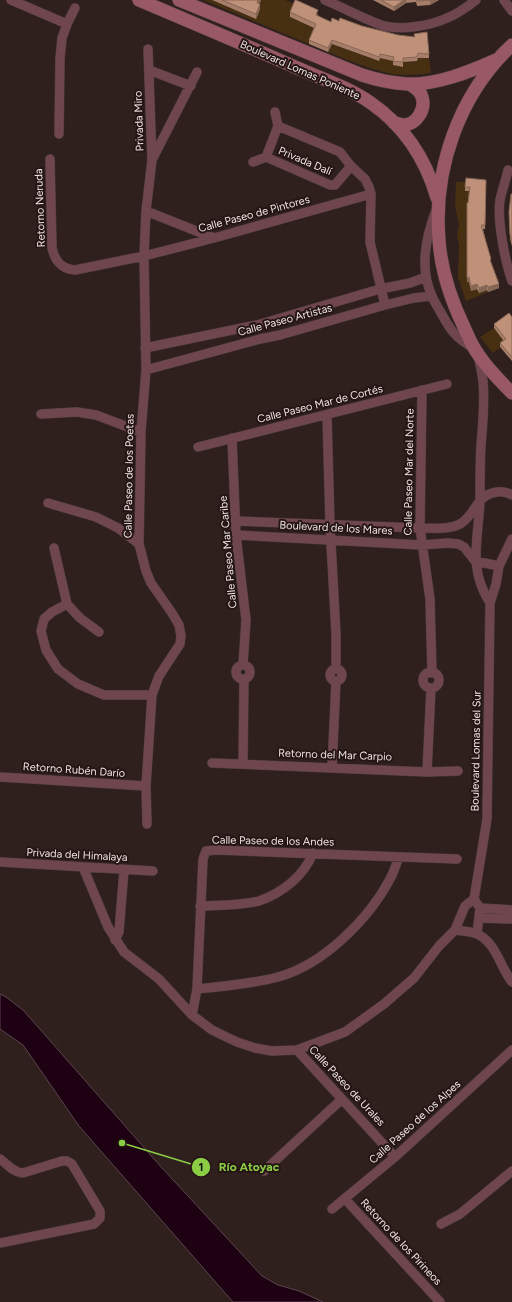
<svg xmlns="http://www.w3.org/2000/svg" width="512" height="1302" font-family="Figtree,sans-serif">
	<style>
		.green { fill: #472f12 }
		.water { fill: #1d0011; stroke: #5b444f }
		.lines { fill: none; stroke-linecap: round; stroke-linejoin: round }
		.street-casing { stroke: #4a3b39; stroke-width: 10 }
		.secondary-casing { stroke: #4a3b39; stroke-width: 14 }
		.street { stroke: #6f464e; stroke-width: 9 }
		.secondary { stroke: #985865; stroke-width: 13 }
		.wall { fill: #a57d68 }
		.shaded-wall { fill: #866655 }
		.building { fill: #c09179; stroke: #866655 }
		.labels { text-anchor: middle; dominant-baseline: central; stroke-width: 4; stroke-linejoin: round; paint-order: stroke }
		.street-label { font-size: 11px; fill: #ede2e1; stroke: #251614 }
		.leader { fill: none; stroke: #8bce46; stroke-width: 1.5 }
		.callout-dot { fill: #8bce46; stroke: #251614; stroke-width: 1.5 }
		.mark-label { font-size: 12px; text-anchor: middle; font-weight: bold; fill: #111 }
		.callout-label { font-size: 12px; text-anchor: middle; font-weight: bold; fill: #8bce46; stroke: #251614; stroke-width: 4; stroke-linejoin: round; paint-order: stroke }
	</style>
	<rect width="100%" height="100%" fill="#2f201e"/>
	<path class="green" d="M203 0H212L256 19 257 8 261 0H285L295 4 290 17 312 27 318 14 322 22 315 29 309 44Z
		M332 44 378 61 380 58 394 61 403 66V62L417 61 418 58H429L431 73C423 74 414 75 406 75 382 75 351 61 328 52Z
		M456 182H466C468 187 472 194 471 200 470 205 467 207 467 212 467 234 465 270 472 290L477 289 479 293 486 287 488 292 466 301 458 277 459 246 457 235 459 225 455 206Z
		M494 328 506 343 493 353 480 337Z"/>
	<path class="water" d="M0 994 6 997 23 1010 162 1168 262 1276 278 1285 299 1291 323 1302H233L79 1126 23 1045 0 1029Z"/>
	<g class="lines">
		<defs>
			<path id="street" d="M11 0 67 24
				M325 0C344 8 362 18 381 25 399 31 430 26 447 18 458 14 467 7 476 0
				M504 0 512 11
				M149 70 191 86
				M278 126 340 152 351 166 365 179 369 187 371 194 370 242 385 305
				M59 134 60 59 62 38 67 24 75 8
				M266 157 278 126 275 112
				M50 159 52 248C55 261 61 269 75 270L144 256 214 238 371 194
				M152 160 197 72
				M253 162 266 157 330 185H335L351 166
				M508 170C506 180 502 190 500 200 497 221 505 261 512 281
				M436 210C426 237 419 268 432 296 434 302 438 307 441 313 451 331 455 337 473 348
				M146 211 214 238
				M145 348 257 325 380 289 410 283 426 277
				M478 356C480 364 482 373 483 381 485 402 483 423 481 445 480 463 480 481 480 499 479 538 467 567 490 603
				M146 370 260 339 280 335 385 305 414 298 431 296
				M422 390 420 528 430 599 432 673
				M41 414 77 412 96 415 141 432
				M327 415 330 525 336 634V669
				M232 438 236 535 246 620 243 665
				M198 447 447 384
				M48 503 96 517 118 528 139 544
				M236 521 420 528C432 528 448 530 460 524 476 515 475 495 497 492 503 491 507 492 512 495
				M236 535 421 545 448 543 458 544 464 547 475 561 499 566
				M54 548 67 604 80 618 99 632
				M67 604 52 612 44 619 41 631 46 650 58 669 78 684 104 695H152
				M236 672a7 7 0 1 1 14 0a7 7 0 1 1-14 0Z
				M330 675a6 6 0 1 1 12 0a6 6 0 1 1-12 0Z
				M423 680a8 8 0 1 1 16 0a8 8 0 1 1-16 0Z
				M212 763 427 772 458 771
				M243 764 244 679
				M332 767 336 681
				M427 772 431 688
				M0 777 146 786
				M147 824 146 786 152 695 159 676 180 644 181 636 179 625 172 613 151 583 146 571 139 544 141 432 146 370 144 256 146 211 152 160 148 49
				M0 862 153 871
				M83 867 108 927 124 952 159 979 192 1015 212 1030 237 1042 255 1048 272 1051 297 1050 345 1032 384 1004 414 978 439 946 455 930 465 906 474 899
				M474 899 487 819 490 603 496 584 499 566 512 539
				M474 899 480 908 477 934
				M200 906C219 905 240 906 259 901 282 893 304 876 313 853
				M480 908 512 910
				M479 918 512 919
				M455 930C462 931 471 931 477 934 496 942 500 967 512 982
				M115 940 119 932 124 870
				M197 989C224 986 252 984 278 977 323 965 369 919 390 879 394 872 396 864 399 857
				M192 1015 197 989 203 859 206 851 217 850 457 859
				M297 1050 395 1157
				M0 1159C7 1164 14 1173 23 1173L62 1161H67L72 1164 100 1211V1218L94 1224 0 1243
				M264 1171 342 1099
				M345 1199 440 1302
				M332 1209 395 1157 512 1050
				M441 1224 460 1214 512 1171"/>
			<path id="secondary" d="M139 0C191 22 243 44 295 67 320 78 348 87 371 103 404 126 426 160 437 198
				M179 0 362 75C377 80 392 83 407 84 437 85 469 72 496 60
				M512 45C459 94 433 169 439 240 441 270 451 300 464 327 468 336 472 346 478 354 487 368 500 381 512 393
				M394 123C397 123 401 125 404 125 417 124 426 109 422 97 420 90 414 87 409 84"/>
		</defs>
		<use href="#street" class="street-casing"/>
		<use href="#secondary" class="secondary-casing"/>
		<use href="#street" class="street"/>
		<use href="#secondary" class="secondary"/>
	</g>
	<path class="wall" d="M212 0H261L259 4 260 9 256 19Z
		M373 0H439L430 5 417 6 416 2 406 3 394 11Z
		M290 12 318 14 317 16 331 22 339 21 429 54V58H418L417 61 403 62V67L393 65V61L380 58 379 61 332 44 328 52 309 44V40L314 28 290 17Z
		M486 180 485 229H483L491 262 499 288 488 292 487 290 479 293 477 289 471 291 469 282H467L468 203 469 191H465V187Z
		M512 194V246L510 239 509 212Z
		M512 317V361L500 347V343L503 340 494 328V324Z"/>
	<path class="shaded-wall" d="M258 0H261L257 8V3Z
		M404 0H406V3L394 11V7Z
		M430 0H439L430 5Z
		M260 4V9L256 19V14Z
		M332 40V44L328 52V48Z
		M469 277V282H467V278Z
		M477 284V289L471 291V286Z
		M499 284V288L488 292V287Z
		M487 285V290L479 293V288Z"/>
	<path class="building" d="M222 0H258L257 3 260 4 256 14Z
		M295 0H296L318 10 316 15 331 22 332 18 339 21 340 18 362 26 398 35 415 37 414 34 427 32 429 54 418 53 417 57 403 58V62L393 61 394 57 380 54 379 57 332 40 328 48 309 40 316 24 290 12Z
		M381 0H404L394 7Z
		M416 0H430L417 1Z
		M466 178 486 180 485 225H481L491 259 490 260 499 284 488 287 487 285 479 288 477 284 471 286 469 277 467 278V203H468L470 187H465Z
		M511 194H512V241L510 234 509 212Z
		M509 313 512 317V357L500 343 506 339 494 324Z"/>
	<g class="labels">
		<g class="street-label">
			<text transform="translate(300 70) rotate(24)">Boulevard Lomas Poniente</text>
			<text transform="translate(139 121) rotate(-92)">Privada Miro</text>
			<text transform="translate(305 161) rotate(23)">Privada Dalí</text>
			<text transform="translate(40 208) rotate(-92)">Retorno Neruda</text>
			<text transform="translate(254 214) rotate(-15)">Calle Paseo de Pintores</text>
			<text transform="translate(285 320) rotate(-15)">Calle Paseo Artistas</text>
			<text transform="translate(320 404) rotate(-14)">Calle Paseo Mar de Cortés</text>
			<text transform="translate(409 472) rotate(-89)">Calle Paseo Mar del Norte</text>
			<text transform="translate(129 476) rotate(-89)">Calle Paseo de los Poetas</text>
			<text transform="translate(336 528) rotate(3)">Boulevard de los Mares</text>
			<text transform="translate(228 552) rotate(-95)">Calle Paseo Mar Caribe</text>
			<text transform="translate(476 751) rotate(-89)">Boulevard Lomas del Sur</text>
			<text transform="translate(335 755) rotate(2)">Retorno del Mar Carpio</text>
			<text transform="translate(74 770) rotate(4)">Retorno Rubén Darío</text>
			<text transform="translate(273 841) rotate(1)">Calle Paseo de los Andes</text>
			<text transform="translate(77 855) rotate(3)">Privada del Himalaya</text>
			<text transform="translate(347 1086) rotate(47)">Calle Paseo de Urales</text>
			<text transform="translate(415 1122) rotate(-42)">Calle Paseo de los Alpes</text>
			<text transform="translate(401 1242) rotate(47)">Retorno de los Pirineos</text>
		</g>
	</g>
	<path class="leader" d="M122 1143L201 1167"/>
	<g class="callout-dot">
		<circle cx="122" cy="1143" r="4"/>
		<circle cx="201" cy="1167" r="10"/>
	</g>
	<g class="mark-label">
		<text x="201" y="1171">1</text>
	</g>
	<g class="callout-label">
		<text x="249" y="1171">Río Atoyac</text>
	</g>
</svg>
